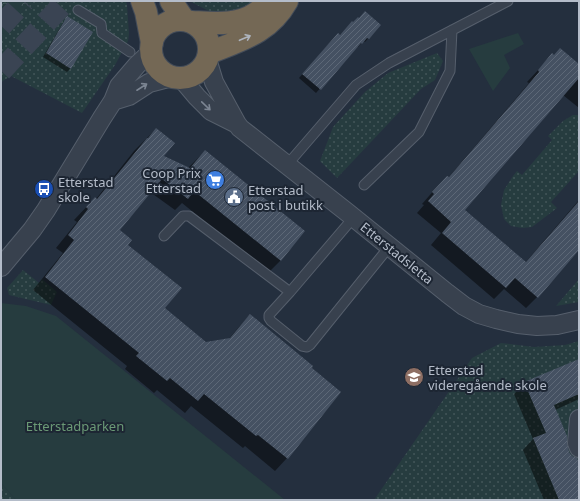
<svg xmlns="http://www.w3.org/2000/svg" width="580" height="501" font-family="'Noto Sans',sans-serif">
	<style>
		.grass { fill: url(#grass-dots) }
		.forest { fill: url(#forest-crowns) }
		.park { fill: #263c3f }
		.shadow { fill: #0007 }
		.building { fill: url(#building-hatch) }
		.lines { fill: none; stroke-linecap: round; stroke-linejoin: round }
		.highway-tunnel { stroke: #3a4453; stroke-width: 22; stroke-dasharray: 22 11; stroke-linecap: butt }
		.lane-casing { stroke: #565f6c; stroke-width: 11 }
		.street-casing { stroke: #565f6c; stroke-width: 20 }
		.highway-casing { stroke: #434c59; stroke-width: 24 }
		.lane { stroke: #38414e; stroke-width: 9 }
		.street { stroke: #38414e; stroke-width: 18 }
		.highway { stroke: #746855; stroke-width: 22 }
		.oneway { stroke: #aeb4bd }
		.oneway2 { stroke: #7c8592 }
		.labels { text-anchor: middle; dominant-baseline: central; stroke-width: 4; stroke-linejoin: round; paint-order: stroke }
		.poi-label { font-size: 13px; fill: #b4bcc9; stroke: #1d2633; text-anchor: start }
		.street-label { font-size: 13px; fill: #b4bcc9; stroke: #1d2633 }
		.park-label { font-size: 13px; fill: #6b9a76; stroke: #1d2633 }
	</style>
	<defs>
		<pattern id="grass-dots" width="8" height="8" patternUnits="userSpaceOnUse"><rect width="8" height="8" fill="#263c3f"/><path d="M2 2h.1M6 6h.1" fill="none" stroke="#435659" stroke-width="1.8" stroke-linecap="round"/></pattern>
		<pattern id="forest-crowns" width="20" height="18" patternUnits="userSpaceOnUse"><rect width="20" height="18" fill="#263c3f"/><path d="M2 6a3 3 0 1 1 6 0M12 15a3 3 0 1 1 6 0" fill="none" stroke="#435659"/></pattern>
		<pattern id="building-hatch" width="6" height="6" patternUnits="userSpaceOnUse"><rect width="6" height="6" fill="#455162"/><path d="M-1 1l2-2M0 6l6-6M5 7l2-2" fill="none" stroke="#5d6877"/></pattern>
	</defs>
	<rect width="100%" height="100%" fill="#242f3e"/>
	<path class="grass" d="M34 1H126L127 5 129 34 128 41 115 65 82 113 11 76 1 82V36L11 26 22 12Z
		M189 1H255L242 11 213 13Z
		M437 53 443 61 435 80 421 89 337 178 320 161 333 127 365 92 388 73Z
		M573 115H579V171L551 202 557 208 540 221 532 227 522 228 511 226 504 219 501 205 504 190 513 176 517 171 522 175 552 140 548 136 563 121Z
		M23 270 39 283 42 279 57 292 51 305 9 295 8 291 7 288Z
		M579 279V302L556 306Z
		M579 341V500H374L472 358 501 343 534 347 565 345Z
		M1 483 16 500H1Z"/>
	<path class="forest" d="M1 1H34L22 12 11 26 1 36Z"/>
	<path class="park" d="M518 33 524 44 504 55 510 68 493 91 469 49Z
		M1 303 26 306 56 316 285 500H16L1 483Z"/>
	<path class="shadow" d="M64 21 71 68 67 72 43 57Z
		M352 22 380 25 365 42 363 41 358 47 357 46 316 93 299 78 334 38 339 36Z
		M552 55 579 65V108L563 95 464 210 525 263 579 200V249L537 297 526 308 504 289 494 299 431 245 441 233 417 213 424 205 422 204 436 188 447 177 448 178 529 83 527 82Z
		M156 129 163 156 188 168 205 151 304 231 280 261 268 273 182 203 175 210 150 192 119 230 126 245 164 309 206 343 228 340 238 328 250 315 287 458 275 471 245 446 243 448 191 406 185 413 157 390 154 393 125 369 127 366 33 290 63 253 56 248 77 222 74 220 95 198 96 199 134 151Z
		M579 360V399L555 410 568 452 579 466V500H544L523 450 533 439 514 394 525 383Z"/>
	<path class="building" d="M365 11 381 25 369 39 367 38 362 44 361 43 321 90 302 74 338 33 340 35 352 21 353 22 358 17 359 18Z
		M67 16 93 32 71 69 46 53Z
		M560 48 579 64V78L465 210 526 262 579 201V250L538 298 515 278 506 288 442 233 451 222 428 201 434 194 432 192 447 176 449 177 539 72 538 70 552 53 554 55Z
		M156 128 175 143 164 156 190 168 205 150 305 231 281 261 194 191 188 199 162 179 120 230 132 240 128 245 182 288 165 308 206 342 230 338 250 314 313 366 312 368 341 392 288 459 258 435 256 436 204 394 198 401 170 378 167 381 136 356 139 353 45 277 74 240 68 235 88 209 86 207 95 197 97 199 147 138H148Z
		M579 359V394L554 405 567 436V442L569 452 572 456 577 458 579 464V500H559L533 438 546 433 524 382Z"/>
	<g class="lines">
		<path class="highway-tunnel" d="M1 26 24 1
			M1 71 66 1"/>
		<defs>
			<path id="lane" d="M78 10 101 24 102 33 130 52
				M287 165 356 85 389 63 508 1
				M364 185 419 132 450 71 452 30
				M354 217 290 292 269 315V318L271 321 302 346 307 347 310 345 389 247
				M164 236 183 216H189L290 292"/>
			<path id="street" d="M207 59 214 82 237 124 240 128 348 213 447 293 464 306 479 314 496 319 518 324 537 326 557 325 579 320
				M181 78 197 97 211 111 237 124
				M113 101 129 96 149 83 172 77
				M1 267 32 230 46 210 102 118 113 101 119 86 137 65 151 52
				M579 419 577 443 579 448"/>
			<path id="highway" d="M142 1 146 12 152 43
				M171 1 184 20
				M151 49a29 29 0 1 1 58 0a29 29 0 1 1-58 0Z
				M192 22C213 23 238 26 256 13 261 10 264 5 267 1
				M209 53C241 40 269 33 287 1"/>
		</defs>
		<use href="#lane" class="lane-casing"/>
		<use href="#street" class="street-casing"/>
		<use href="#highway" class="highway-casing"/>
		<use href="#lane" class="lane"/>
		<use href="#street" class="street"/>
		<use href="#highway" class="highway"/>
	</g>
	<defs><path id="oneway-shaft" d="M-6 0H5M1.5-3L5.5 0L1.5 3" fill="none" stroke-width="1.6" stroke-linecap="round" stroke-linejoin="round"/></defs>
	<use class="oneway" href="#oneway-shaft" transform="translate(245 38) rotate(-23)"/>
	<g class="oneway2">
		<use href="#oneway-shaft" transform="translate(142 87) rotate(-33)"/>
		<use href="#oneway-shaft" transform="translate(206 106) rotate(44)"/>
	</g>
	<defs>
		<symbol id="supermarket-disc" viewBox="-11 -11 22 22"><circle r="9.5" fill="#3f7fe0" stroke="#1d2633"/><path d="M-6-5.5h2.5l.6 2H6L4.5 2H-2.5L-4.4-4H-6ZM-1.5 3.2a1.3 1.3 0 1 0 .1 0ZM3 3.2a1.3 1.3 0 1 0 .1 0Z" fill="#fff"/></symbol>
		<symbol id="bus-disc" viewBox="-11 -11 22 22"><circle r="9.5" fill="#1a4fb4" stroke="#1d2633"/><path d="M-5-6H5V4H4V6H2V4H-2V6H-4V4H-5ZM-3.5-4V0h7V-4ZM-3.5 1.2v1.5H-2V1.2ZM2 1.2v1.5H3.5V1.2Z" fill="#fff"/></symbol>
		<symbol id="civic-disc" viewBox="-11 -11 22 22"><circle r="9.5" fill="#5c6f8a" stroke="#1d2633"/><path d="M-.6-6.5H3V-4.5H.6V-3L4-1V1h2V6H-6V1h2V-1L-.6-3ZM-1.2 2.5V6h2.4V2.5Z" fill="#fff"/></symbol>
		<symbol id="school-disc" viewBox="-11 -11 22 22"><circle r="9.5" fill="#8d6e63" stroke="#1d2633"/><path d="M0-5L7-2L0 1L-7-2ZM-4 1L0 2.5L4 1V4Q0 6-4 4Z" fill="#fff"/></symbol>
	</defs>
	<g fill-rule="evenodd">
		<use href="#supermarket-disc" x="204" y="169" width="22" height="22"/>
		<use href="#bus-disc" x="33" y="178" width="22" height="22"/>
		<use href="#civic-disc" x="223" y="186" width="22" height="22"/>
		<use href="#school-disc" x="403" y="366" width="22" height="22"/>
	</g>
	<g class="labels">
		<g class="poi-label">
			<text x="201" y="173" text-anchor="end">Coop Prix<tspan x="201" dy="15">Etterstad</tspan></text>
			<text x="58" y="182">Etterstad<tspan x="58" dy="15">skole</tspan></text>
			<text x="248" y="190">Etterstad<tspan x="248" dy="15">post i butikk</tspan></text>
			<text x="428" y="370">Etterstad<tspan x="428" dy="15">videregående skole</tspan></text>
		</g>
		<g class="street-label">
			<text transform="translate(397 253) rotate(39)">Etterstadsletta</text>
		</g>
		<g class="park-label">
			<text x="75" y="426">Etterstadparken</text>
		</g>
	</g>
	<rect width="580" height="501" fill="none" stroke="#b4bcc9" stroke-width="4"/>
</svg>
